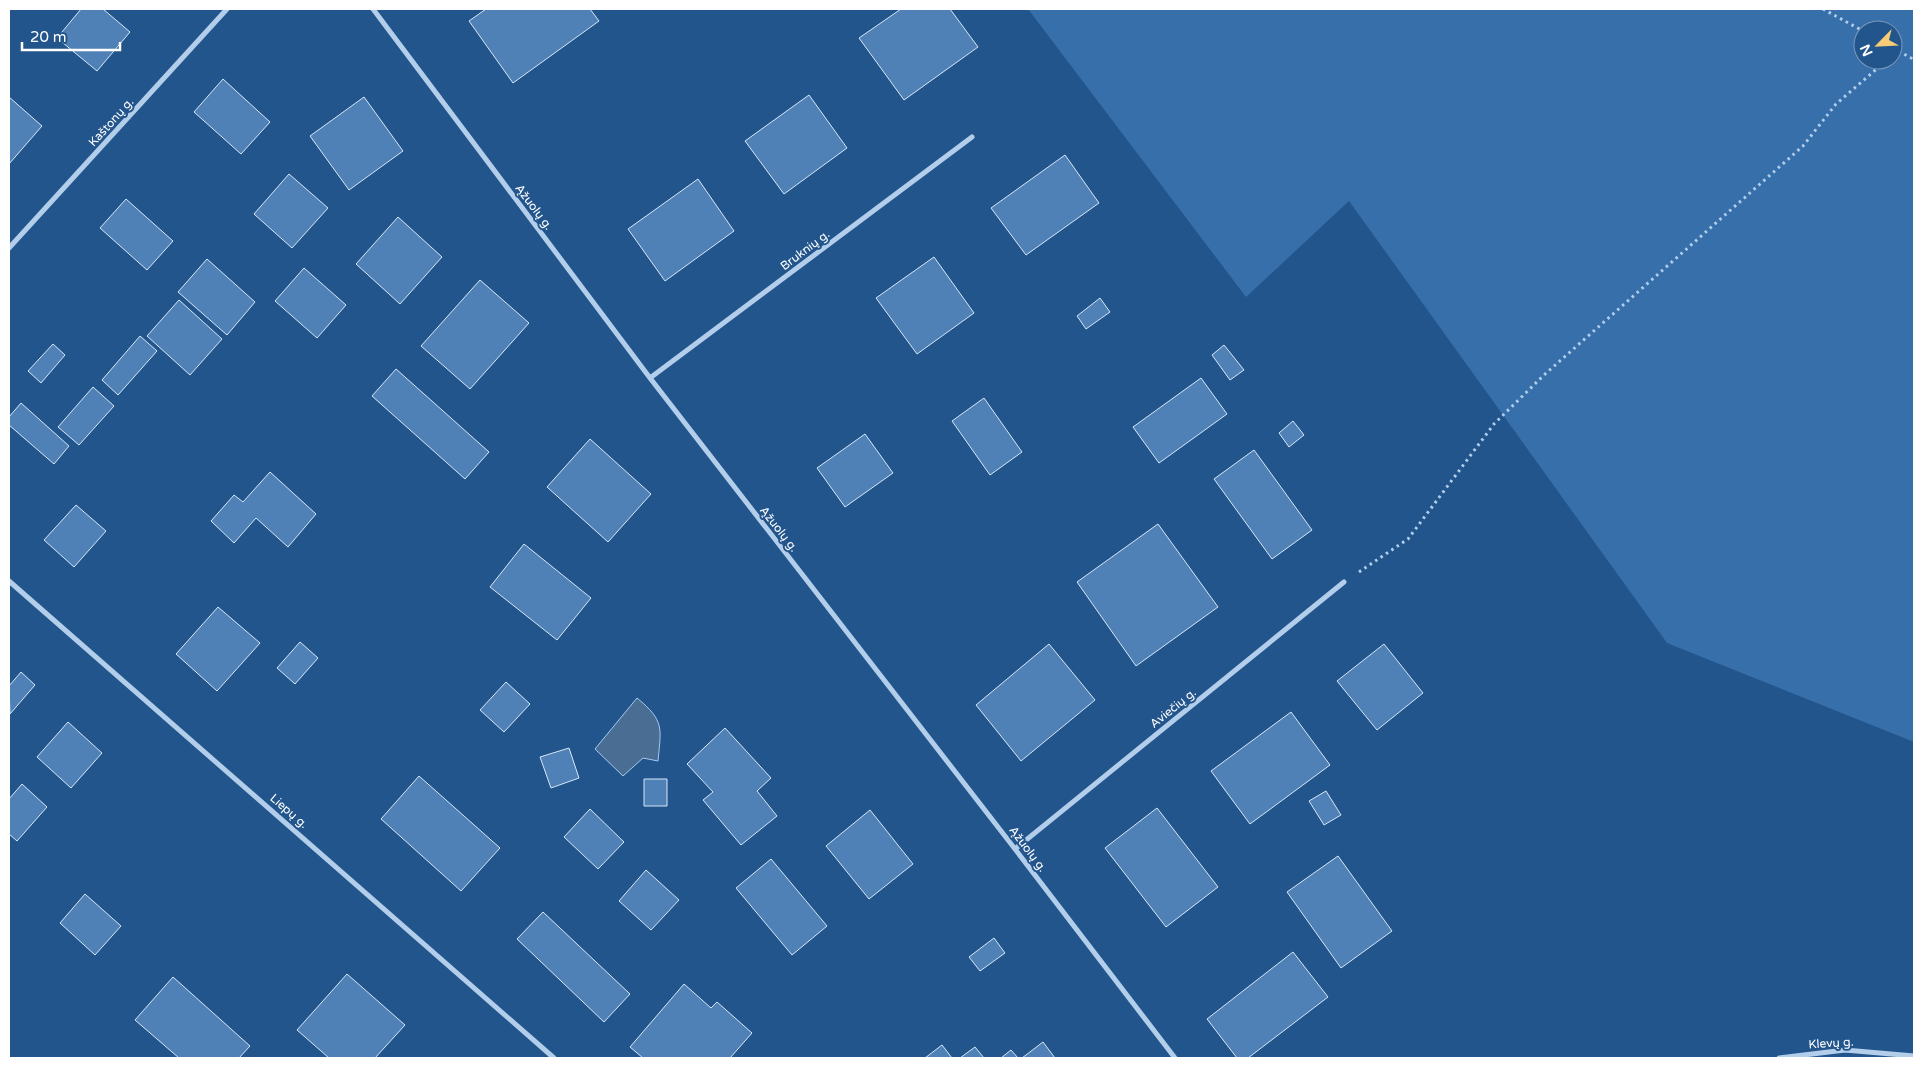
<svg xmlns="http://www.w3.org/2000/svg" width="1923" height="1067" font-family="'Varela Round',sans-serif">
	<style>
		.green { fill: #376faa; fill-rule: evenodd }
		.water { fill: #4a6d94; stroke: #a6c9ec }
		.building { fill: #5081b6; stroke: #d6e7f8 }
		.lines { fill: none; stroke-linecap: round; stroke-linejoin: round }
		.path { stroke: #b2ceeb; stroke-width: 3; stroke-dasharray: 2.5 4; stroke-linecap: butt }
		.street { stroke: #b2ceeb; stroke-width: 5 }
		.labels { text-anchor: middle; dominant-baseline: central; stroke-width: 4; stroke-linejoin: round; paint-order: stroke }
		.street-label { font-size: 12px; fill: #fff; stroke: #23558d }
	</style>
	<rect width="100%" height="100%" fill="#23558d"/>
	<path class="green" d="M1028 9H1914V742L1667 643 1349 201 1246 297ZM1863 30H1893V60H1863Z"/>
	<path class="water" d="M637 698C665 721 661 728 658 761L643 758 623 776 595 749Z"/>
	<path class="building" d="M81 9H103L130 32 97 71 57 38Z
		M486 9H590L599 21 513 83 469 21Z
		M901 9H950L978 47 904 100 859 38Z
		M223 79 270 122 241 154 194 112Z
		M809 95 847 148 784 194 745 141Z
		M9 97 42 126 9 164Z
		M364 97 403 151 349 190 310 136Z
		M1065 155 1099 203 1026 255 991 208Z
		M289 174 328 208 292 248 254 214Z
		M698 179 734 231 665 281 628 229Z
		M126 199 173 241 147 270 100 228Z
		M398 217 442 257 400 304 356 264Z
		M934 257 974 313 917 354 876 298Z
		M207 259 255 302 227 335 178 292Z
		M304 268 346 305 317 338 275 301Z
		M480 280 529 323 470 389 421 346Z
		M1100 298 1110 312 1086 329 1077 316Z
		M179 300 222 339 190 375 147 336Z
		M140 336 157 351 118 395 102 380Z
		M53 344 65 355 41 383 28 371Z
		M1224 345 1244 370 1230 380 1212 355Z
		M396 369 489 452 465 479 372 396Z
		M1201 378 1227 414 1159 463 1133 427Z
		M93 387 114 406 79 445 58 427Z
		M984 398 1022 452 990 475 952 421Z
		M21 403 69 446 54 464 9 425V417Z
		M1293 421 1304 435 1289 447 1279 433Z
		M865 434 893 473 845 507 817 468Z
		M590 439 651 494 608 542 547 487Z
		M1254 450 1312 530 1272 559 1214 479Z
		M270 472 316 514 288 547 256 518 234 543 211 521 234 495 243 502Z
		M76 505 106 531 74 567 44 540Z
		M1158 524 1218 607 1136 666 1077 582Z
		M524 544 591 598 557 640 490 587Z
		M218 607 260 643 217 691 176 654Z
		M300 642 318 658 295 684 277 668Z
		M1049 644 1095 700 1021 761 976 705Z
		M1384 644 1423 693 1377 730 1337 681Z
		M21 672 35 685 10 714 9 686Z
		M506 682 530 704 504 732 480 710Z
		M1291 712 1330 765 1250 824 1211 771Z
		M68 722 102 753 71 788 37 757Z
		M725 728 771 778 757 791 777 816 741 845 703 800 713 792 687 764Z
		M569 748 579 778 551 788 540 757Z
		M419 776 500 848 461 891 381 819Z
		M644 779H667V806H644Z
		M22 784 47 807 17 841 9 834V799Z
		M1326 791 1341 815 1324 825 1309 801Z
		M1157 808 1218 887 1166 927 1105 848Z
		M590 809 624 842 598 869 564 837Z
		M870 810 913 864 869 899 826 846Z
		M1338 856 1392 931 1341 968 1287 892Z
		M771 859 827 926 792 955 736 888Z
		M646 870 679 900 651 930 619 901Z
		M85 894 121 926 95 955 60 923Z
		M543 912 630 994 604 1022 517 939Z
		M994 938 1005 953 980 971 969 957Z
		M1293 952 1328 997 1248 1058H1237L1207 1019Z
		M347 974 405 1025 375 1058H329L297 1030Z
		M173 977 250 1046 239 1058H179L135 1020Z
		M684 984 711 1008 717 1002 752 1033 730 1058H643L630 1047Z
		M1043 1042 1055 1058H1022Z
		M942 1045 952 1058H925Z
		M975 1047 984 1058H960Z
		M1011 1050 1018 1058H1001Z"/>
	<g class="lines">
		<path class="path" d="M1823 9 1863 31
			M1893 48 1911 58 1914 54
			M1359 572 1408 539 1494 424 1544 375 1803 146 1836 104 1887 60"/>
		<path class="street" d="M373 9 650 378 1015 849 1175 1058
			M9 248 227 9
			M650 378 972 137
			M9 581 554 1058
			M1015 849 1344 582
			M1779 1058 1845 1050 1914 1056"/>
	</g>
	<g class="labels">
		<g class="street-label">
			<text transform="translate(111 122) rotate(-48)">Kaštonų g.</text>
			<text transform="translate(534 207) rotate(53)">Ąžuolų g.</text>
			<text transform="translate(805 250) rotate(-37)">Bruknių g.</text>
			<text transform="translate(779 529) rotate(52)">Ąžuolų g.</text>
			<text transform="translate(1173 708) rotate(-39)">Aviečių g.</text>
			<text transform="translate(289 811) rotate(41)">Liepų g.</text>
			<text transform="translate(1028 849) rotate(53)">Ąžuolų g.</text>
			<text transform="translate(1831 1043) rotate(-4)">Klevų g.</text>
		</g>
	</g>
	<rect width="1923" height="1067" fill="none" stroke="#ffffff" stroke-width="20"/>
	<g transform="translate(1878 45) rotate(246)"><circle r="24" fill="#23558d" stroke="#7b99bb"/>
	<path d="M0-4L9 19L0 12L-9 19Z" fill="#f6cc74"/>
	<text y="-8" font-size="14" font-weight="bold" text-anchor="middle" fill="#ffffff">N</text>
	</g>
	<path d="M22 42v8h98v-8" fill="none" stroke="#ffffff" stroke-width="2.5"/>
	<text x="30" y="42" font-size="15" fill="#ffffff" stroke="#23558d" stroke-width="4" paint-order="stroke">20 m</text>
</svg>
